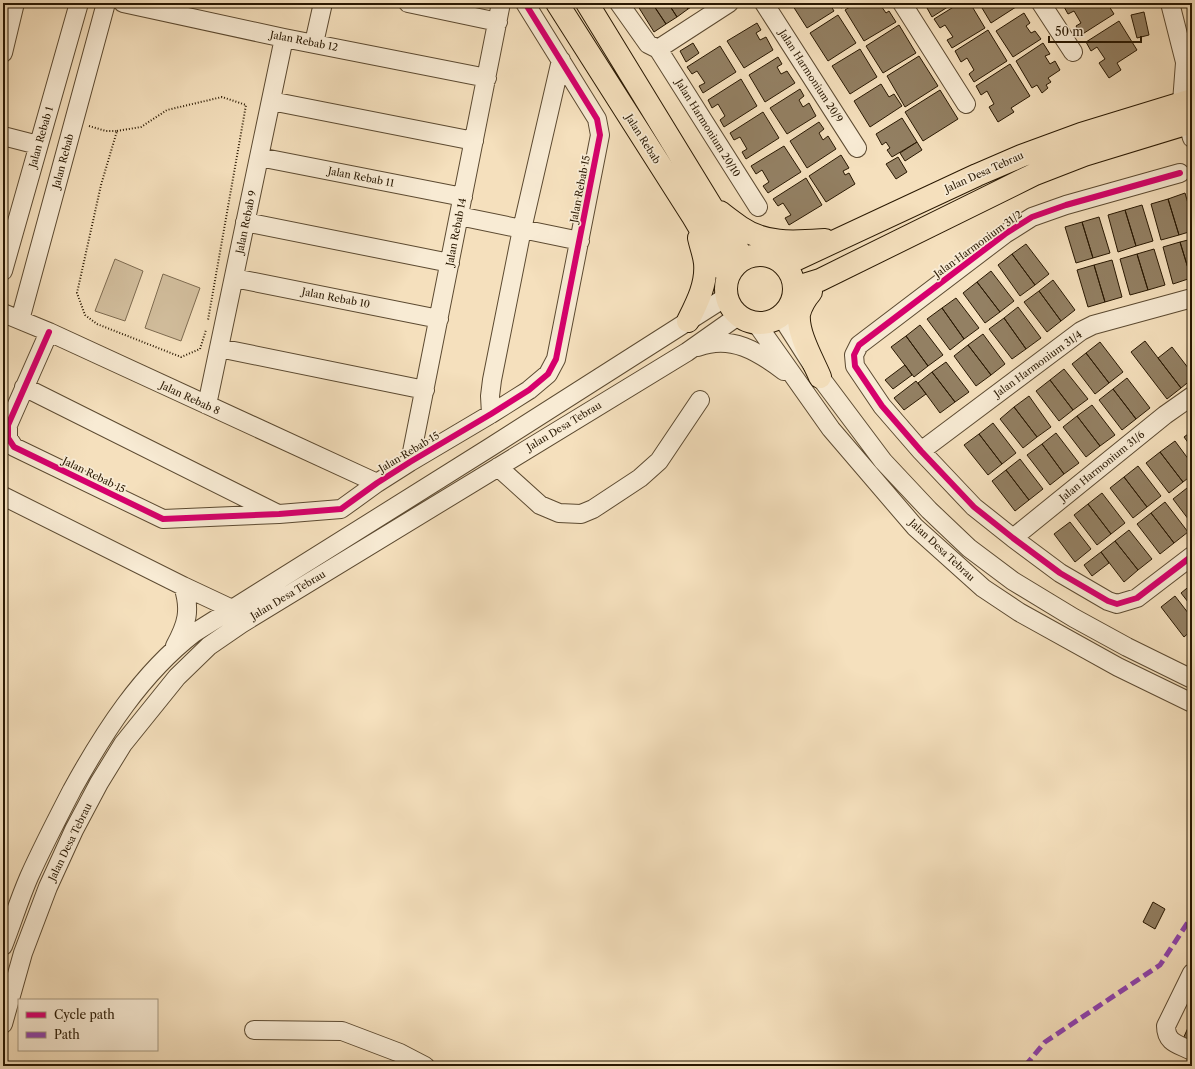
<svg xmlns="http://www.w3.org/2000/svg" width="1195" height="1069" font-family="'Libre Caslon Text',serif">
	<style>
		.green { fill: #d2be9d; stroke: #7e6b50 }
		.building { fill: #938063; stroke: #291802 }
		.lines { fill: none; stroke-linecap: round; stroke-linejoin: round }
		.minor-casing { stroke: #5c4a31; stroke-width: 20 }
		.major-casing { stroke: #291802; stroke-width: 24 }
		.path { stroke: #291802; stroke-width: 2; stroke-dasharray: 1 2; stroke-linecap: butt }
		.minor { stroke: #f8ebd4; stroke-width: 18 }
		.major { stroke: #f5e0bd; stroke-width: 22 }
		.quiet { stroke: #8e44ad; stroke-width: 5; stroke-dasharray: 10 5; stroke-linecap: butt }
		.cycleway-casing { stroke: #f8ebd4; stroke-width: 8 }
		.cycleway { stroke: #d6006c; stroke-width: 6 }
		.labels { text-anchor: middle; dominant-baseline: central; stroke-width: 3.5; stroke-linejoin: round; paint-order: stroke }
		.street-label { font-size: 10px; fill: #291802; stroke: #f8ebd4 }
	</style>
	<rect width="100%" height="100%" fill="#f5e0bd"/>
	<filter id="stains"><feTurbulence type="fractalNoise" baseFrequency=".005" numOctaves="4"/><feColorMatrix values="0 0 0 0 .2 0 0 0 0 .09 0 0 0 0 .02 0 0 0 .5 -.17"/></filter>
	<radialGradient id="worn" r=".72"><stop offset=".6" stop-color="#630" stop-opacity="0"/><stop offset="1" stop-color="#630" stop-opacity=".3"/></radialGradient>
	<path class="green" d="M115 259 143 271 125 321 95 311Z
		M163 274 200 288 181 341 145 328Z"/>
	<path class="building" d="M636 3H652L666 24 654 32Z
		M652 3H668L677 17 666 24Z
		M668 3H684L688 9 677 17Z
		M684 3H698L688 9Z
		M791 3H829L834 11 807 28Z
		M838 3H850L841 8Z
		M856 3H879L886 13 889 11 896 22 864 41 845 10Z
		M932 3H954L932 17 927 8 933 5Z
		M960 3H970L985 28 952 48 947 40 953 37 945 25 940 28 934 19Z
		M979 3H1018L1019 5 991 23Z
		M1067 3H1107L1114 14 1081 35 1076 26 1081 23 1074 11 1068 14 1063 5Z
		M1144 12 1149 35 1137 38 1131 15Z
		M1024 13 1030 23 1026 26 1031 33 1035 31 1041 39 1013 57 996 31Z
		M838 15 856 43 828 61 810 33Z
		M1119 21 1137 50 1117 63 1121 70 1109 78 1099 63 1105 59 1097 47 1091 51 1086 42Z
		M757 23 761 30 756 33 760 40 766 37 773 50 744 68 727 41Z
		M899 25 916 53 883 73 866 46Z
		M988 30 1007 61 974 82 969 74 974 70 967 58 961 62 955 51Z
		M693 43 699 53 686 62 680 51Z
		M1043 43 1050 54 1045 56 1050 64 1055 61 1060 70 1048 78 1051 82 1046 85 1048 88 1042 93 1037 85 1032 88 1016 61Z
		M720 46 736 72 703 93 699 86 705 83 697 71 692 74 687 67Z
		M860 49 877 77 850 94 832 66Z
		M919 56 938 86 905 107 887 76Z
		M778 57 782 64 777 67 781 74 787 71 795 83 765 102 749 75Z
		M1010 64 1030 96 1011 108 1014 112 998 122 989 107 994 104 987 91 981 95 976 86Z
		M741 79 757 106 724 127 720 120 725 116 718 104 712 108 708 100Z
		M881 84 889 97 894 94 902 106 870 127 854 101Z
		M800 89 804 96 799 100 803 107 809 103 816 116 787 134 770 108Z
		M940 90 958 119 923 141 905 112Z
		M763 112 779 138 746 159 742 152 747 149 740 137 734 140 730 133Z
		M902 118 917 142 892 157 887 150 890 148 886 142 882 145 876 134Z
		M819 122 824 129 819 133 823 140 828 136 836 149 807 168 790 141Z
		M917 142 922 150 905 161 900 153Z
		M784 146 801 172 768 193 763 186 769 182 762 170 756 174 751 166Z
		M841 155 849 168 843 171 845 175 849 173 855 184 826 202 809 176Z
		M898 157 907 172 896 179 886 164Z
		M806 178 822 205 789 225 785 218 791 215 783 203 778 206 773 199Z
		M1185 193 1192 217V231L1179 235 1168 199Z
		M1168 199 1179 235 1161 240 1151 204Z
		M1142 205 1153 241 1136 246 1125 210Z
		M1125 210 1136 246 1118 252 1108 215Z
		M1099 217 1110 253 1093 258 1082 222Z
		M1082 222 1093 258 1076 263 1065 227Z
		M1192 239V278H1191L1180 242Z
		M1180 242 1191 278 1173 284 1163 247Z
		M1026 244 1049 274 1035 285 1012 254Z
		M1154 249 1165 285 1148 290 1137 254Z
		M1012 254 1035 285 1020 296 998 265Z
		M1137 254 1148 290 1130 295 1120 259Z
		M1112 260 1122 297 1105 302 1094 265Z
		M1094 265 1105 302 1088 307 1077 270Z
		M991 271 1014 301 1000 312 977 282Z
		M1053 280 1075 310 1061 321 1039 291Z
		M977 282 1000 312 985 323 963 293Z
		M1039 291 1061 321 1047 332 1024 302Z
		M956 298 979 328 964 339 942 308Z
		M1018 307 1041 338 1026 349 1004 318Z
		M942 308 964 339 950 350 927 319Z
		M1004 318 1026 349 1012 359 989 329Z
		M920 325 943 355 928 366 906 336Z
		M983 334 1005 364 991 375 968 345Z
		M906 336 928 366 914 377 891 347Z
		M1145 341 1181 388 1167 399 1131 352Z
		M1100 342 1123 372 1109 383 1086 353Z
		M968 345 991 375 976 386 954 356Z
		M1172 347 1192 373V379L1181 388 1158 358Z
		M1086 353 1109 383 1095 394 1072 364Z
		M946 362 969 392 955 402 932 372Z
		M905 365 912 375 893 389 885 380Z
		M1064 369 1088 399 1073 410 1050 380Z
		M932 372 955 402 940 413 918 383Z
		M1127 378 1150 408 1136 419 1113 389Z
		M1050 380 1073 410 1059 421 1036 391Z
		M916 381 926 394 904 410 894 398Z
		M1113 389 1136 419 1122 430 1099 400Z
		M1029 396 1051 427 1037 437 1014 407Z
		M1092 405 1115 435 1100 446 1077 416Z
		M1014 407 1037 437 1023 448 1000 419Z
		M1077 416 1100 446 1086 457 1063 427Z
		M993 423 1016 453 1002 464 979 434Z
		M1192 431V448L1184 437Z
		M1056 433 1079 463 1064 474 1042 444Z
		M979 434 1002 464 988 475 964 445Z
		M1175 441 1192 464V475L1183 482 1160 452Z
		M1042 444 1064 474 1050 485 1027 455Z
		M1160 452 1183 482 1169 493 1146 463Z
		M1020 459 1043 489 1029 500 1006 470Z
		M1138 466 1161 496 1147 507 1124 477Z
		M1006 470 1029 500 1015 511 992 481Z
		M1124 477 1147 507 1133 518 1110 488Z
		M1187 488 1192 494V524L1173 499Z
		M1102 493 1125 523 1111 534 1088 504Z
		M1165 502 1188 532 1174 543 1151 513Z
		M1088 504 1111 534 1097 545 1074 515Z
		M1151 513 1174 543 1160 554 1137 524Z
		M1070 522 1091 549 1075 562 1054 534Z
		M1129 530 1152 559 1138 570 1115 541Z
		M1115 541 1138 570 1124 582 1101 552Z
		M1101 552 1109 563 1092 576 1084 565Z
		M1192 584V607L1181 593Z
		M1175 596 1192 618V630L1184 637 1161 607Z
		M1153 902 1165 909 1155 929 1143 922Z
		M1192 1020V1033L1187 1030Z
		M1187 1030 1192 1033V1045L1182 1041Z"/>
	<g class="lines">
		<defs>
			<path id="minor" d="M123 3 284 38 487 78
				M408 3 498 22
				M619 3 648 44 658 49 758 207
				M764 3 857 148
				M902 3 966 104
				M1041 3 1073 52
				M1170 3 1185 62 1192 79
				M314 43 323 3
				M658 49 729 3
				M3 53 15 3
				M1185 63 1182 102 1192 138
				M271 101 474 141
				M3 136 38 145
				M259 157 463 197
				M1180 173 1066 205 1032 217 1005 234 859 345 854 355 855 366 882 406 921 451 974 507 1013 538 1060 573 1108 601 1117 604 1137 598 1192 556
				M459 216 580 241
				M245 222 450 263
				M3 271 79 3
				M234 278 439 319
				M3 313 49 332 377 483
				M781 316 820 377 883 461 929 510 969 548 1013 581 1074 618 1127 647 1192 679
				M20 320 106 3
				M756 323 831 429 915 527 983 588 1019 612 1118 667 1192 703
				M49 332 8 425V438L14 447 163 519 279 514 341 509 377 483 410 462 491 414 529 390 548 374 556 359 600 135 597 119 525 3
				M698 347C731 334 759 352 784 371
				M219 348 425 390
				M24 387 278 514
				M207 405 284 38
				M491 414 490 396 492 380 522 229 561 60
				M921 451 1081 331 1093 325 1192 298
				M410 462 501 3
				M498 467 540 505 559 513 581 514 593 509 640 478 659 461 700 400
				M3 496 183 586 232 609 236 617
				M1013 538 1165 415 1192 396
				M175 646C187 624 191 610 183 586
				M3 946C12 923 19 900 29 877 42 848 57 819 72 790 104 732 141 674 194 633L489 448 726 297
				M1192 973 1166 1026C1166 1043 1178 1044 1192 1051
				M3 1024 23 953 48 887 74 830 99 783 123 744 177 677 209 646 241 624 687 352 738 316
				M254 1030 342 1031 400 1053 425 1066"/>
			<path id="major" d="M557 3 692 215 728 276
				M587 3 743 258
				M720 212C726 217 733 222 740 227 766 245 795 242 825 240
				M726 289a34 34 0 1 1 68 0a34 34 0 1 1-68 0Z
				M784 265 977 175 1021 156 1081 134 1192 100
				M794 288 820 280 1035 174 1084 155 1192 122
				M811 292C805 299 801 306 799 314 797 333 813 360 820 377
				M688 321C697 303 707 284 705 263 704 254 701 247 699 238"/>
		</defs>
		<use href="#minor" class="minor-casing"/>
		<use href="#major" class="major-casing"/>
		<path class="path" d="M89 126 106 131H117L101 185 77 293 85 315 97 324 181 357 200 349 206 330
			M117 131 141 127 167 110 222 97 246 105 208 320"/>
		<use href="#minor" class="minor"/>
		<use href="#major" class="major"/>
		<path class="quiet" d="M1025 1066 1045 1042 1160 965 1192 916"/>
		<defs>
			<path id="cycleway" d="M1180 173 1066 205 1032 217 1005 234 859 345 854 355 855 366 882 406 921 451 974 507 1013 538 1060 573 1108 601 1117 604 1137 598 1192 556
				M49 332 8 425V438L14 447 163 519 279 514 341 509 377 483 410 462 491 414 529 390 548 374 556 359 600 135 597 119 525 3"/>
		</defs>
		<use href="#cycleway" class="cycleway-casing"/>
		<use href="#cycleway" class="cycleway"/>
	</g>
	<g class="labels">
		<g class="street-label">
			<text transform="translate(304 41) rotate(11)">Jalan Rebab 12</text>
			<text transform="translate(811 76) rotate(57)">Jalan Harmonium 20/9</text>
			<text transform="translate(708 128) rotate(58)">Jalan Harmonium 20/10</text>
			<text transform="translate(41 137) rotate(-74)">Jalan Rebab 1</text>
			<text transform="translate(643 139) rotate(58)">Jalan Rebab</text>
			<text transform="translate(63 161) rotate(-75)">Jalan Rebab</text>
			<text transform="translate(984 172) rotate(-24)">Jalan Desa Tebrau</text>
			<text transform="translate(361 177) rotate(11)">Jalan Rebab 11</text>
			<text transform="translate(580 189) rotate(-79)">Jalan Rebab 15</text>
			<text transform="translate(246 222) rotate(-78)">Jalan Rebab 9</text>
			<text transform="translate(456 232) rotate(-79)">Jalan Rebab 14</text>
			<text transform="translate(978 244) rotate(-36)">Jalan Harmonium 31/2</text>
			<text transform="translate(336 298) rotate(11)">Jalan Rebab 10</text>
			<text transform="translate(1038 364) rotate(-36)">Jalan Harmonium 31/4</text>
			<text transform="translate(190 398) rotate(25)">Jalan Rebab 8</text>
			<text transform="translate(564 426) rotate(-31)">Jalan Desa Tebrau</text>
			<text transform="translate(409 452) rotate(-31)">Jalan Rebab 15</text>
			<text transform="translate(1102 466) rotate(-39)">Jalan Harmonium 31/6</text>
			<text transform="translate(94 475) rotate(26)">Jalan Rebab 15</text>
			<text transform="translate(942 550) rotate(43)">Jalan Desa Tebrau</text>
			<text transform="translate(288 595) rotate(-31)">Jalan Desa Tebrau</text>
			<text transform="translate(70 842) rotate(-64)">Jalan Desa Tebrau</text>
		</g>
	</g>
	<rect width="1195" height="1069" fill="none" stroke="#f5e0bd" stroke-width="16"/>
	<rect x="4" y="4" width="1187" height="1061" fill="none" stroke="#291802" stroke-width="2"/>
	<rect x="8" y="8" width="1179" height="1053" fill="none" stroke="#291802"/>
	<rect x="18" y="999" width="140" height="52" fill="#f8ebd4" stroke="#a59780"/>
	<rect x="26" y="1012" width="20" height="6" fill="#d6006c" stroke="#a59780"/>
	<text x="54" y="1019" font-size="12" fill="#291802">Cycle path</text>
	<rect x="26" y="1032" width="20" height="6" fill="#8e44ad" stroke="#a59780"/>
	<text x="54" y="1039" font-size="12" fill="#291802">Path</text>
	<path d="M1049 36v6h92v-6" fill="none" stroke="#291802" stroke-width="2"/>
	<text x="1055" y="36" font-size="12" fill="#291802" stroke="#f8ebd4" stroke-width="3" paint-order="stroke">50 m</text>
	<rect width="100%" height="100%" filter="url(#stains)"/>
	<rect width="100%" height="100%" fill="url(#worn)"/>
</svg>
